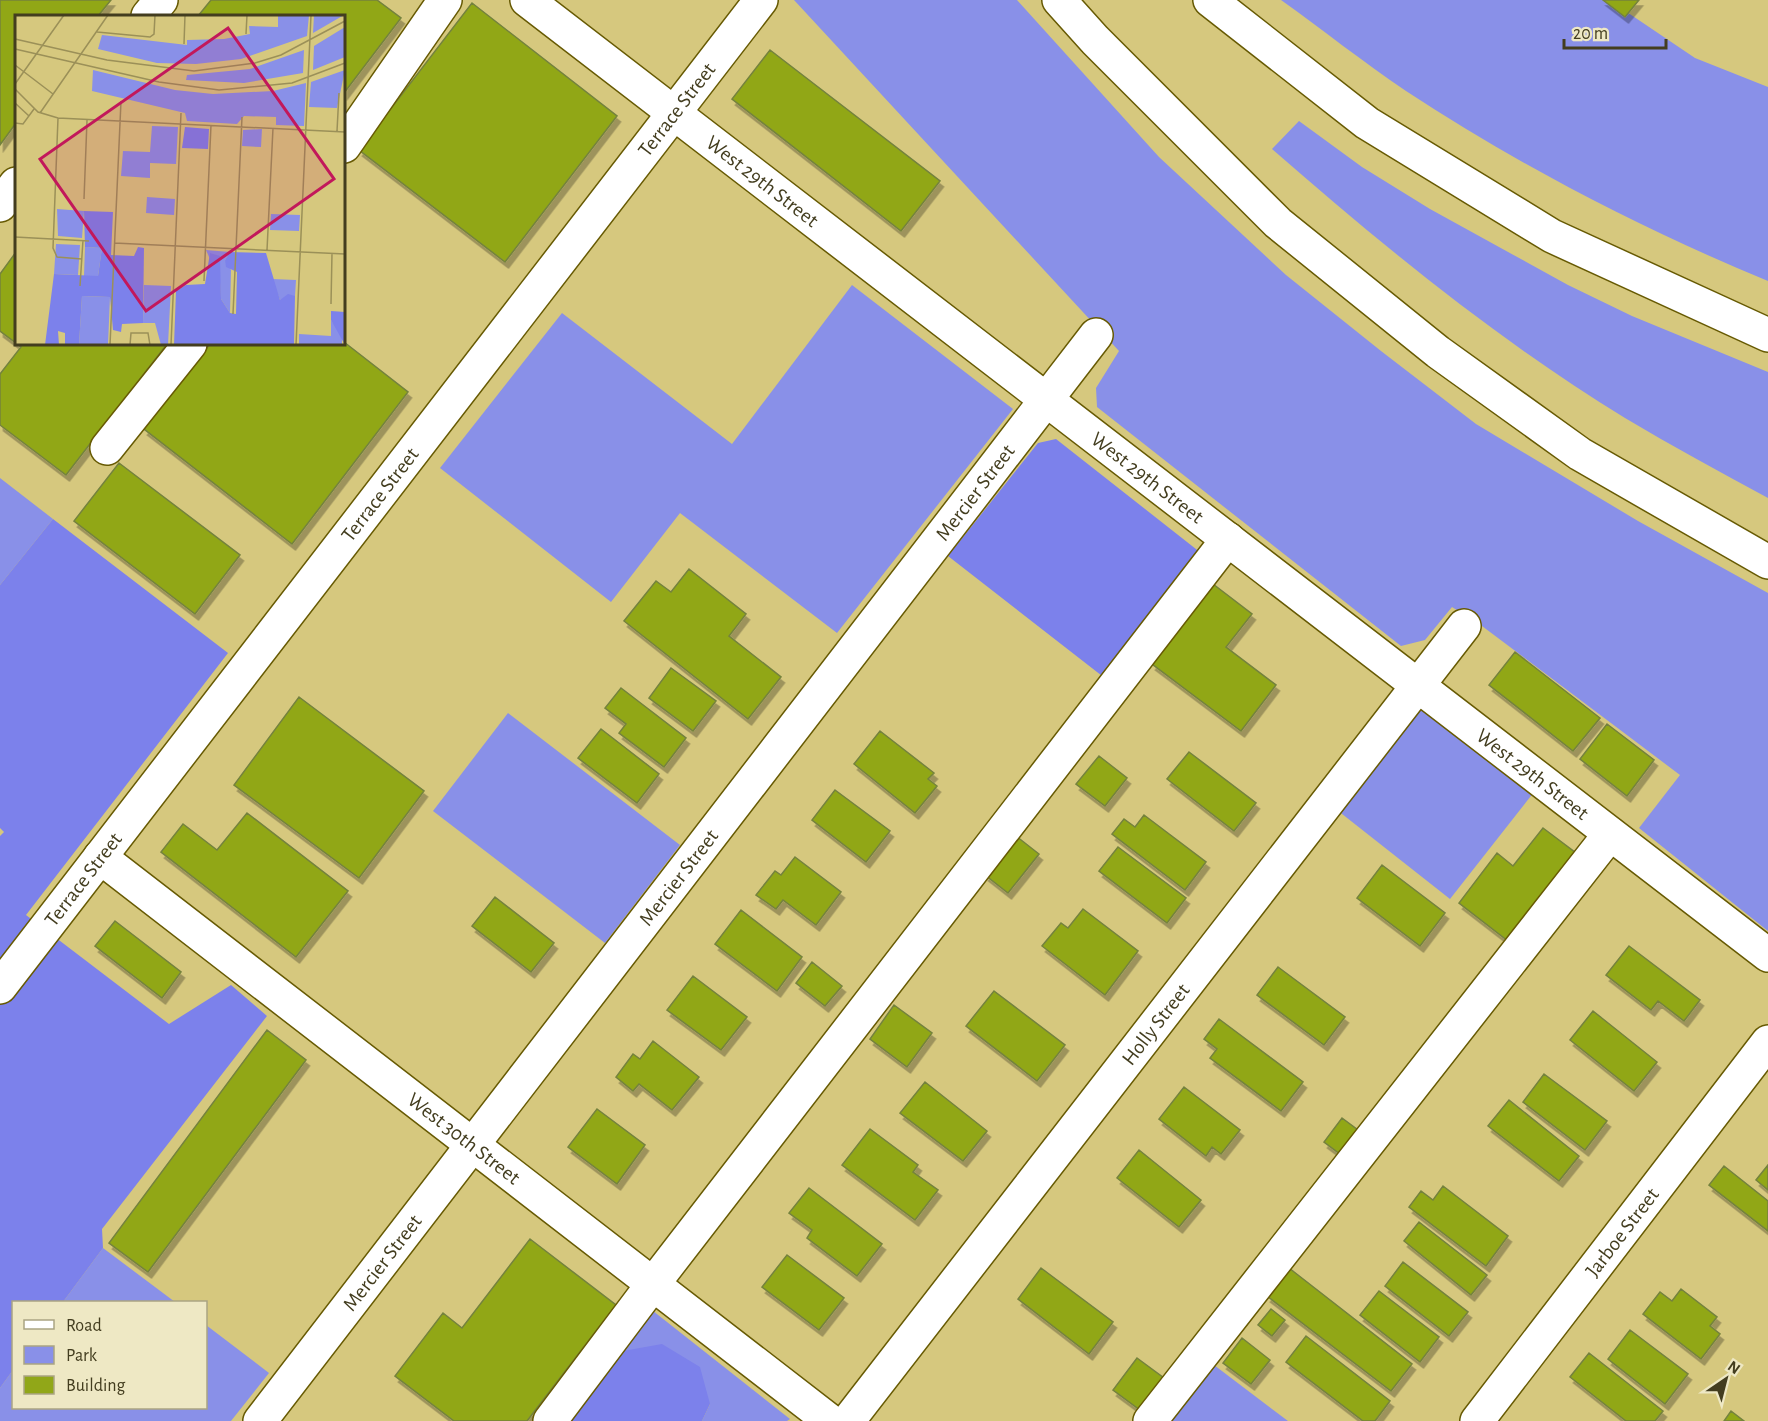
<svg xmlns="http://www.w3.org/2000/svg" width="1768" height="1421" font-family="'Alegreya Sans',sans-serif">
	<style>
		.green { fill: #8990e8 }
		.forest { fill: #7c81eb }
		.building { fill: #91a718; stroke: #74823d; stroke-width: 1.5; filter: url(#shadow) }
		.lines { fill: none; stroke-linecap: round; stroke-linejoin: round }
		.minor-casing { stroke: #675a03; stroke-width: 36 }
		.highway-casing { stroke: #675a03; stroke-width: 36 }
		.minor { stroke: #fff; stroke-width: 33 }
		.highway { stroke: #fff; stroke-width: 33 }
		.labels { text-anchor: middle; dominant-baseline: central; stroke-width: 5; stroke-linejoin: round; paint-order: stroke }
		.street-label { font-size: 21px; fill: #433d1f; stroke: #eee8c4 }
		.inset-road { fill: none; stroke: #9b9058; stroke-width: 1.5 }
		.view { fill: #c2185b; fill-opacity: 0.15; stroke: #c2185b; stroke-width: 3 }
		.inset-edge { fill: none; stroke: #433d1f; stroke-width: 3 }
	</style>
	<defs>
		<filter id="shadow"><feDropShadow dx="3.5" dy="6" stdDeviation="0" flood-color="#0004"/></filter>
	</defs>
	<rect width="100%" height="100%" fill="#d6c87e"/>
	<path class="green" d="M794 0H1017L1159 157 1286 275 1381 351 1476 424 1638 521 1768 593V931L1639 828 1680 775 1482 626 1452 607 1425 640 1401 646 1097 407 1096 388 1119 351Z
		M1281 0H1609L1695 58 1768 87V281C1642 229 1520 166 1406 91 1363 62 1323 30 1281 0Z
		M1299 121 1362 167 1430 209 1568 285 1632 316 1768 372V498C1720 472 1672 446 1625 418 1499 341 1383 246 1272 149Z
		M852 285 1013 409 837 633 680 513 611 602 440 468 562 313 732 444Z
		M0 478 53 519 0 585Z
		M1425 707 1534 792 1450 899 1337 810 1414 712Z
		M508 713 680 845 605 943 433 811Z
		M103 1248 175 1302H63Z
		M648 1307 790 1419 787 1421H702L710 1404 623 1351Z
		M206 1325 269 1373 231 1421H0V1388L13 1370 14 1408H206Z
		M1214 1365 1288 1421H1171Z"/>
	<path class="forest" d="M1056 439 1201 553 1106 679 948 556 1038 443Z
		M53 519 228 653 26 915 169 1024 231 985 267 1016 102 1229 103 1248 63 1302H14L13 1370 0 1388V836L4 832 0 828V585Z
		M662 1344 700 1367 710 1404 702 1421H568L623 1351Z"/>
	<path class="building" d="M0 0H111L98 16H16V123L0 145Z
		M211 0H377L401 18 344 93V16H198Z
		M1603 0H1639L1625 17Z
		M472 3 617 116 505 262 359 150Z
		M770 50 940 181 901 231 732 99Z
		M16 252V343L0 331V274Z
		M344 342 408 392 292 544 144 429 210 344Z
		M17 344H167L66 475 0 425V374L21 347Z
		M119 463 240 555 195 614 74 521Z
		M689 569 746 614 729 636 781 677 748 719 624 621 656 581 671 592Z
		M1213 584 1252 614 1226 647 1276 685 1241 731 1152 664Z
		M1515 652 1600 718 1573 751 1489 685Z
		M671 668 716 701 693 731 649 698Z
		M621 688 686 738 664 767 619 733 626 724 605 708Z
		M299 697 424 791 359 878 234 785Z
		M1607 724 1654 760 1627 796 1580 759Z
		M601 729 659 774 637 803 578 758Z
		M880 731 934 773 928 779 937 786 915 813 854 764Z
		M1189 752 1256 803 1234 831 1167 779Z
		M1099 756 1127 778 1105 806 1076 784Z
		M835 790 890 831 866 862 812 820Z
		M247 813 348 891 296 957 161 852 183 824 217 850Z
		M1144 815 1206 862 1185 890 1112 834 1124 819 1135 827Z
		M1543 828 1576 853 1508 941 1459 903 1497 853 1513 866Z
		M1016 836 1039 854 1008 893 985 875Z
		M1118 847 1186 898 1167 923 1099 871Z
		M795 857 841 892 816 925 783 900 776 909 756 895 775 871 781 875Z
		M1382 865 1445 913 1420 946 1357 898Z
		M495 897 554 943 531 972 472 926Z
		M1083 909 1138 951 1105 995 1042 946 1061 923 1068 928Z
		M741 910 802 957 777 991 715 944Z
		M115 921 181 972 162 998 95 946Z
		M1629 946 1700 1000 1684 1021 1658 1001 1651 1010 1606 975Z
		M812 962 842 986 825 1006 796 983Z
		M1278 967 1345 1017 1324 1045 1257 995Z
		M693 976 747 1017 721 1050 667 1010Z
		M994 991 1065 1045 1037 1081 966 1026Z
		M894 1005 932 1033 907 1067 870 1039Z
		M1593 1011 1657 1062 1634 1091 1570 1040Z
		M1219 1019 1303 1082 1281 1111 1210 1058 1217 1049 1204 1039Z
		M267 1030 306 1060 148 1272 109 1243Z
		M653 1041 699 1077 672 1110 639 1084 633 1091 616 1077 633 1054 640 1059Z
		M1544 1074 1607 1121 1585 1150 1523 1102Z
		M925 1082 987 1131 963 1161 900 1113Z
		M1184 1087 1240 1130 1221 1154 1212 1147 1206 1156 1159 1119Z
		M1509 1100 1579 1156 1559 1181 1488 1126Z
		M597 1109 645 1145 617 1184 568 1147Z
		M1342 1118 1362 1133 1344 1157 1324 1142Z
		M870 1129 918 1165 913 1172 938 1190 915 1220 842 1165Z
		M1139 1150 1201 1200 1179 1227 1117 1178Z
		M1768 1165V1190L1756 1180Z
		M1724 1166 1768 1201V1231L1709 1185Z
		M1443 1186 1508 1236 1486 1266 1409 1207 1421 1191 1433 1200Z
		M809 1188 882 1244 857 1276 807 1238 812 1230 789 1213Z
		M1419 1222 1487 1275 1471 1295 1404 1241Z
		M530 1239 616 1305 527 1421H454L395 1376 443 1313 462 1328Z
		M787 1255 844 1298 819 1330 762 1287Z
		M1403 1262 1468 1312 1449 1336 1385 1286Z
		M1041 1268 1113 1322 1089 1354 1018 1299Z
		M1289 1268 1412 1364 1391 1391 1267 1296Z
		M1681 1289 1717 1317 1710 1326 1720 1334 1701 1359 1643 1314 1660 1292 1672 1301Z
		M1379 1291 1439 1337 1420 1362 1360 1315Z
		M1271 1309 1285 1320 1272 1336 1258 1325Z
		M1630 1330 1688 1374 1665 1404 1608 1359Z
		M1306 1336 1390 1401 1375 1421H1363L1286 1362Z
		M1242 1338 1270 1360 1251 1384 1223 1363Z
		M1589 1353 1663 1411 1655 1421H1626L1570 1377Z
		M1137 1358 1168 1381 1144 1413 1113 1390Z
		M1731 1411 1744 1421H1724Z"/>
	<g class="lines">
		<defs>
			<g id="minor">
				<path id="s1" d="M527 0 1768 955"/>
				<path d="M148 16 161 0"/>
				<path d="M344 146 445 0"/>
				<path d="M0 205 16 184"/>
				<path d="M107 448 190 344"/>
				<path id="s2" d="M100 857 830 1421"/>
				<path id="s3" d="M0 987 761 0"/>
				<path id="s4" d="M260 1421 1096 335"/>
				<path d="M550 1421 653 1284 1228 539"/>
				<path id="s5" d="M848 1421 1464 626"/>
				<path d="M1150 1421 1610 834"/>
				<path id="s6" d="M1477 1421 1768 1042"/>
			</g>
			<path id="highway" d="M1059 0 1095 40 1278 223 1438 352 1580 454 1768 562
				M1210 0 1367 123 1552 236 1768 335"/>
		</defs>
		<use href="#minor" class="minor-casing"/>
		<use href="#highway" class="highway-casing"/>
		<use href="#minor" class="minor"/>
		<use href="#highway" class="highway"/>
	</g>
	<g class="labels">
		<g class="street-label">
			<text stroke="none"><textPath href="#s3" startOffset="1108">Terrace Street</textPath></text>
			<text stroke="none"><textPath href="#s1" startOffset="297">West 29th Street</textPath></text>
			<text stroke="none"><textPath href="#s1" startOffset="783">West 29th Street</textPath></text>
			<text stroke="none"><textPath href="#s3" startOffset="622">Terrace Street</textPath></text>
			<text stroke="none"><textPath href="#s4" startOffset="1172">Mercier Street</textPath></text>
			<text stroke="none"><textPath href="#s1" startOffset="1269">West 29th Street</textPath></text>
			<text stroke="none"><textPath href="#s3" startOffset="136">Terrace Street</textPath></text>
			<text stroke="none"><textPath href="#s4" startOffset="686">Mercier Street</textPath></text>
			<text stroke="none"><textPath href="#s5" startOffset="502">Holly Street</textPath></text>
			<text stroke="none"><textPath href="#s2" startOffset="460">West 30th Street</textPath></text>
			<text stroke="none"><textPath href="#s6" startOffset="238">Jarboe Street</textPath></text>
			<text stroke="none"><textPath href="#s4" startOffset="200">Mercier Street</textPath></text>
		</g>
	</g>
	<g transform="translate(15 15)">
		<rect width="330" height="330" fill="#d6c87e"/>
		<path d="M263 0H294L292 21 226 44 181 49 142 48 83 34 87 20 172 30V25L209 24 235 19 234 11 263 12ZM299 0H329L298 18ZM330 12V42L298 55 299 31ZM289 35 288 58 229 68 171 65 172 60 235 54ZM78 55 160 75 198 79 258 76 291 68 289 111 261 110V102L229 101 222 109 172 106 170 98 77 76ZM330 55 322 93 294 92 296 67ZM137 111 163 112 161 149 135 148V163L106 161 108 136 135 137ZM247 114 246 132 227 131 228 115ZM132 182 160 184 159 200 131 198ZM42 194 69 196 67 223 43 221ZM256 199 285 200 284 216 255 215ZM41 229 65 230 63 260 39 259ZM70 232 87 233 83 261H69ZM191 235 215 237 210 245 216 255 215 298 206 284 205 267ZM257 264 281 265 280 281 265 285ZM129 270 156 271 153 330H146L140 308H128ZM67 281 95 282 93 330H64ZM316 305 327 321V330H284V319L316 321Z" fill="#8990e8"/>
		<path d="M170 112 194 114 193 134 167 133ZM69 196 98 197 96 240 119 241 123 232 129 233 128 308 107 309 106 317 98 315 95 282 67 281 64 330H50V318L43 316 44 330H30L39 259 83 261 87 233 70 232ZM215 237 251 238 265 285 273 279 280 281 279 330H159L161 276 171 270 190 269 195 238 205 241 206 284 215 298 221 299 222 257 211 252 210 245ZM316 296 330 297V330L316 305Z" fill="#7c81eb"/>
		<path class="inset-road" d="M82 17 135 22 139 19 140 0M231 19 232 0M0 24 92 45 179 56 240 48 266 40 330 6M169 29 170 0M0 34 144 67 204 75 277 68 330 48M0 50 38 79M0 69 49 0M0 74 23 97 43 103 330 117M0 88 14 101M25 98 93 0M43 103 38 233 42 242 67 244M0 108 8 109 19 94M322 116 324 78M69 184 72 105M0 222 74 226M99 228 330 239M252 235 258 113M189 266 196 110M65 271 68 225M316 289 317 238M218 299 227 102M95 330 106 86M115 330 116 318H133L135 330M156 330 166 98M281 330 296 0"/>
		<path class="view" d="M213 13 319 164 131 296 25 144Z"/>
		<rect width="330" height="330" class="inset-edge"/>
	</g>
	<rect x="12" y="1301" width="195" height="108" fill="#eee8c4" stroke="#aaa482" stroke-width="1.5"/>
	<rect x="24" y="1320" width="30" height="9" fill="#ffffff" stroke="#aaa482" stroke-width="1.5"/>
	<text x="66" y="1331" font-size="18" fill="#433d1f">Road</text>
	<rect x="24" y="1346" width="30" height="18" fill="#8990e8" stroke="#aaa482" stroke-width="1.5"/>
	<text x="66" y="1361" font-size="18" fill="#433d1f">Park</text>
	<rect x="24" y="1376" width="30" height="18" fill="#91a718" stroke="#aaa482" stroke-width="1.5"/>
	<text x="66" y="1391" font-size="18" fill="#433d1f">Building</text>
	<g transform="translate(1726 1379) rotate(35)" stroke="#eee8c4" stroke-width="4.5" paint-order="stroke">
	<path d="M0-4.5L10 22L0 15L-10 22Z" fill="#433d1f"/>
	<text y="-9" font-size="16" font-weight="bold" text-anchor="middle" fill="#433d1f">N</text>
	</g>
	<path d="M1564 39v9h102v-9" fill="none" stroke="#433d1f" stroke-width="3"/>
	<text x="1573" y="39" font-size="18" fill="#433d1f" stroke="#eee8c4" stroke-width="4.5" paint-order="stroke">20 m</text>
</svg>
